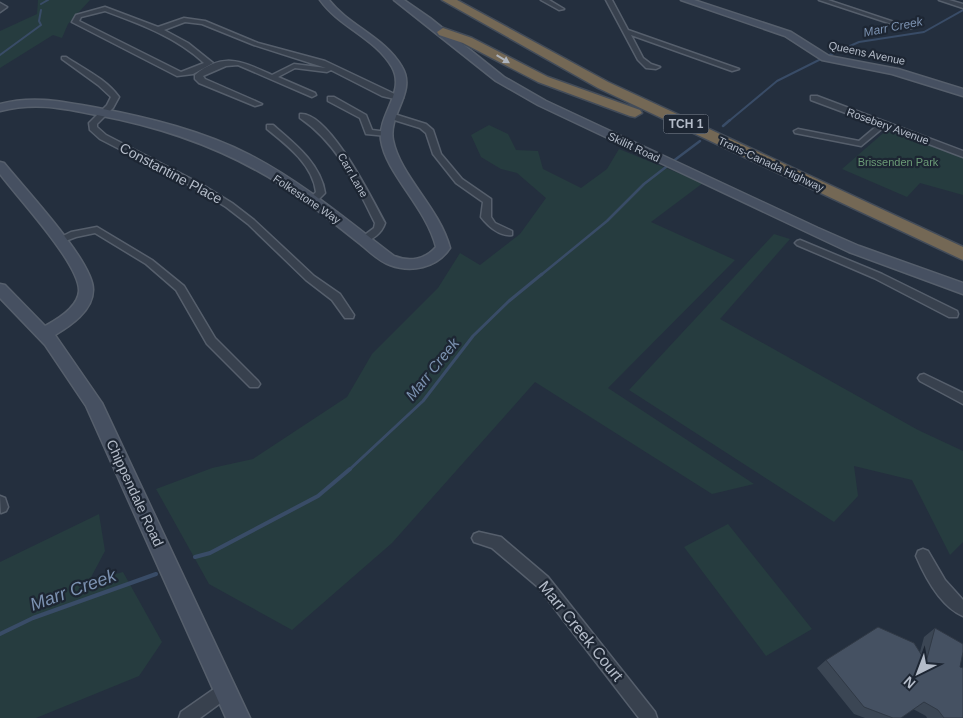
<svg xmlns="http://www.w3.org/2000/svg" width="963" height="718" font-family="Arial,sans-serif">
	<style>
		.green { fill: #263c3f }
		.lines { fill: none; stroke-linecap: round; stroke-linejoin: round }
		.stream-far3 { stroke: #394c67; stroke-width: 2 }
		.stream-far2 { stroke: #394c67; stroke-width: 2.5 }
		.stream-far1 { stroke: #394c67; stroke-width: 3 }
		.stream { stroke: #394c67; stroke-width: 4 }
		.street-casing { stroke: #565f6c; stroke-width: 3 }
		.secondary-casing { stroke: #565f6c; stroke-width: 3 }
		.highway-casing { stroke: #434c59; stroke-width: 3 }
		.street { fill: #38414e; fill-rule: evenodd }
		.secondary { fill: #465061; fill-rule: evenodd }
		.highway { fill: #746855; fill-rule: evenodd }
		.wall { fill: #3b4654 }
		.building { fill: #455162; stroke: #303945 }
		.oneway { fill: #aeb4bd }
		.labels { text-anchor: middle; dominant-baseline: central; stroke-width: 4.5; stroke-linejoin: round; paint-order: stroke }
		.far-street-label { font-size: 11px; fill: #b4bcc9; stroke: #1d2633 }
		.far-park-label { font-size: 11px; fill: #6b9a76; stroke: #1d2633 }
		.far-water-label { font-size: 12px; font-style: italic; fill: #7c92b1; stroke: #1d2633 }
		.shield { fill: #1d2633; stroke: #878f9c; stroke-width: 1 }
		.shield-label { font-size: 12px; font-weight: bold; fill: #b4bcc9 }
		.street-label { font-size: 14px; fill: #b4bcc9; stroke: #1d2633 }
		.water-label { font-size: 15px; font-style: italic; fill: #7c92b1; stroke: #1d2633 }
		.near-street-label { font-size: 16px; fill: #b4bcc9; stroke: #1d2633 }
		.near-water-label { font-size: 18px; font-style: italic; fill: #7c92b1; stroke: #1d2633 }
	</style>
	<rect width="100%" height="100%" fill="#242f3e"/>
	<path class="green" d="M38 0H90L68 24 62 38 53 35 0 68V31L37 14Z
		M489 125 508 134 516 150 538 151 543 169 581 188 607 169 619 149 703 183 651 222 735 260 608 388 754 484 712 494 535 382 392 543 292 630 209 584 156 489 212 468 253 459 347 397 372 354 438 288 460 253 480 265 520 234 546 198 517 173 501 169 481 157 471 135Z
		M889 128 963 155V195L920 183 907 197 842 169Z
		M774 234 790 239 720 319 918 430 963 451V542L950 555 912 480 854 466 858 496 834 522 629 390Z
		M99 514 105 551 89 581 123 572 162 642 139 676 36 718H0V562Z
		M728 524 812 629 766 656 684 547Z"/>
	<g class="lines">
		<path class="stream-far3" d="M41 4 48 0
			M0 55 41 25 39 21 41 10
			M825 57 859 42 924 32 963 10
			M729 121 777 81 821 59"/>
		<path class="stream-far2" d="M723 126 730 120
			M672 162 700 141
			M541 275 607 221 644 184 666 167"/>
		<path class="stream-far1" d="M349 470 423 401 473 336 509 301 542 274"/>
		<path class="stream" d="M195 557 210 553 318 496 350 469
			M0 634 33 618 156 574"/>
		<defs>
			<path id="street" d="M541 0H549L564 9 559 10Z
				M606 0H612L628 30 739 69 732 71 631 35 643 58 651 64 660 67 656 69 646 68 638 60Z
				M819 0H828L912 28 907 29Z
				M939 0H949L963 4V8Z
				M0 3 7 7 0 12Z
				M105 7 158 27 184 18 205 21 258 43 325 61 403 98 399 100 382 96 331 70 327 72 295 68 278 77 315 93 316 95 312 97 238 65 226 66 203 76 205 79 262 104 255 106 199 83 195 79V75C224 51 243 62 272 75L294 64 326 68 254 45 202 24 185 22 164 30 188 43 213 63 193 74 177 76 72 22 76 15ZM105 11C140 24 176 37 204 63L181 72 79 21 81 17Z
				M62 57H66C84 69 106 79 119 97L113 108 97 124V127L106 135 201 184 232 203 254 220 314 276 340 294 354 315 353 318H345L332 300 306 280 248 224 226 207 195 188 100 139 90 130 89 123 107 105 111 97 98 85 62 59Z
				M811 96H817L963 151V157L884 127 861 146 795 133 794 131 798 129 859 141 878 125 811 100Z
				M328 97H334L366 115 372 130 387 132 391 134 387 136 366 134 360 118 328 101Z
				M300 114C329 111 373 201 385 223 382 233 372 240 363 243L358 240 374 228 375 223C355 183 338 144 300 118Z
				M388 114H394L426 124 433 130 441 154 462 179 491 199V217L495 223 512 231V235C500 237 488 226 481 217L483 202 456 183 433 154 426 133 420 128 388 118Z
				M267 125H273C294 143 321 164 325 193L316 202H310L308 200 316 192C313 165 287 145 267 129Z
				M97 227 152 260 184 286 215 338 258 381 260 384 258 387H250L207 344 176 290 146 264 95 233 76 237 60 243 55 240 71 232Z
				M800 240 882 274 957 311 958 314 957 317H949L874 278 797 245 795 243 797 241Z
				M924 374 963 393V404L920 381 918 378 920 375Z
				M0 496 5 498 8 507 6 511 1 513Z
				M479 532 501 537 548 577 655 712 657 718H639L538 587 492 548 474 542 472 538 474 534Z
				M923 549 928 551 945 580 963 600V616C941 607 925 577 916 556L918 551Z
				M224 682 230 684 232 690 230 696 200 718H179L181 712Z"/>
			<path id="secondary" d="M320 0H329C349 26 385 37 402 67 417 92 388 114 393 140 400 176 439 207 450 248 437 268 411 273 390 265 378 261 368 250 359 243 341 229 323 214 305 201 242 155 173 129 97 115 61 108 36 102 0 111V104C34 95 64 102 98 108 150 118 203 131 250 155 302 182 348 221 394 256 409 262 425 260 436 247 426 207 386 174 381 140 378 114 406 92 392 67 375 38 339 27 320 0Z
				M394 0H404L430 18 504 77 546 101 818 228 859 246 963 283V294L849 252 538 105 496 81Z
				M681 0H694L791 32 829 56 898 69 963 89V96L892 74 822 60 785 36Z
				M0 162 4 163C24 188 94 262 93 290 93 311 70 326 55 335L102 403 250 718H226L86 406 45 345 0 298V284L5 285 45 326C58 319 78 307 79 291 80 264 17 197 0 174Z"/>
			<path id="highway" d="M442 0H457L608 82 963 247V260L598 88Z
				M443 28 472 38 548 77 640 110 642 113 635 117 630 116 538 82 463 43 439 35 437 32Z"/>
		</defs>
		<use href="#street" class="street-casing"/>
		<use href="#secondary" class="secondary-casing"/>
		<use href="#highway" class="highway-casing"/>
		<use href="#street" class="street"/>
		<use href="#secondary" class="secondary"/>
		<use href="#highway" class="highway"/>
	</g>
	<path class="wall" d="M935 628 960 667 963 718H927L926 716 913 709 901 718H865L854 714 817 668 826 660 920 652 924 637Z"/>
	<path class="building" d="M878 627 914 643 926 662 935 628 963 644V652L960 667 963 668V718H944L938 710 924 702 901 718H893L864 707 826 660Z"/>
	<defs><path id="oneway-solid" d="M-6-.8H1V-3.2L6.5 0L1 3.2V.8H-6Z" transform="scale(1.25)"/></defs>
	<use class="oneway" href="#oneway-solid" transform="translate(503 59) rotate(31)"/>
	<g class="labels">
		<g class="far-street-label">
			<text transform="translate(867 53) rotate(12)">Queens Avenue</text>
			<text transform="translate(888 126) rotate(20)">Rosebery Avenue</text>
			<text transform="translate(634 147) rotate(25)">Skilift Road</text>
			<text transform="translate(771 164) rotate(25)">Trans-Canada Highway</text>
			<text transform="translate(353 175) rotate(60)">Carr Lane</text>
			<text transform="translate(307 199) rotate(34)">Folkestone Way</text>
		</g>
		<g class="far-park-label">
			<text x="898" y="162">Brissenden Park</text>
		</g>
		<g class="far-water-label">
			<text transform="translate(893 27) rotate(-11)">Marr Creek</text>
		</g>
		<rect class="shield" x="663.5" y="114.5" width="45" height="19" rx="4"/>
		<g class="shield-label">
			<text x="686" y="124">TCH 1</text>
		</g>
		<g class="street-label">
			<text transform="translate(171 173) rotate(28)">Constantine Place</text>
			<text transform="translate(135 493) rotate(65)">Chippendale Road</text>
		</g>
		<g class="water-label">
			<text transform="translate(432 369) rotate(-51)">Marr Creek</text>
		</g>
		<g class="near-street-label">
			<text transform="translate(581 631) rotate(51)">Marr Creek Court</text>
		</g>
		<g class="near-water-label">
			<text transform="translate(73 590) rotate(-20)">Marr Creek</text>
		</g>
	</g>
	<g transform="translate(918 673) rotate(222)" stroke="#1d2633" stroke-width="4" paint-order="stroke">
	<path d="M0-4L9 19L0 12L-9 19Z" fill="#b4bcc9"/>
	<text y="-8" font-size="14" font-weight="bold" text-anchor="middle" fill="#b4bcc9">N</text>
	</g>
</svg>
